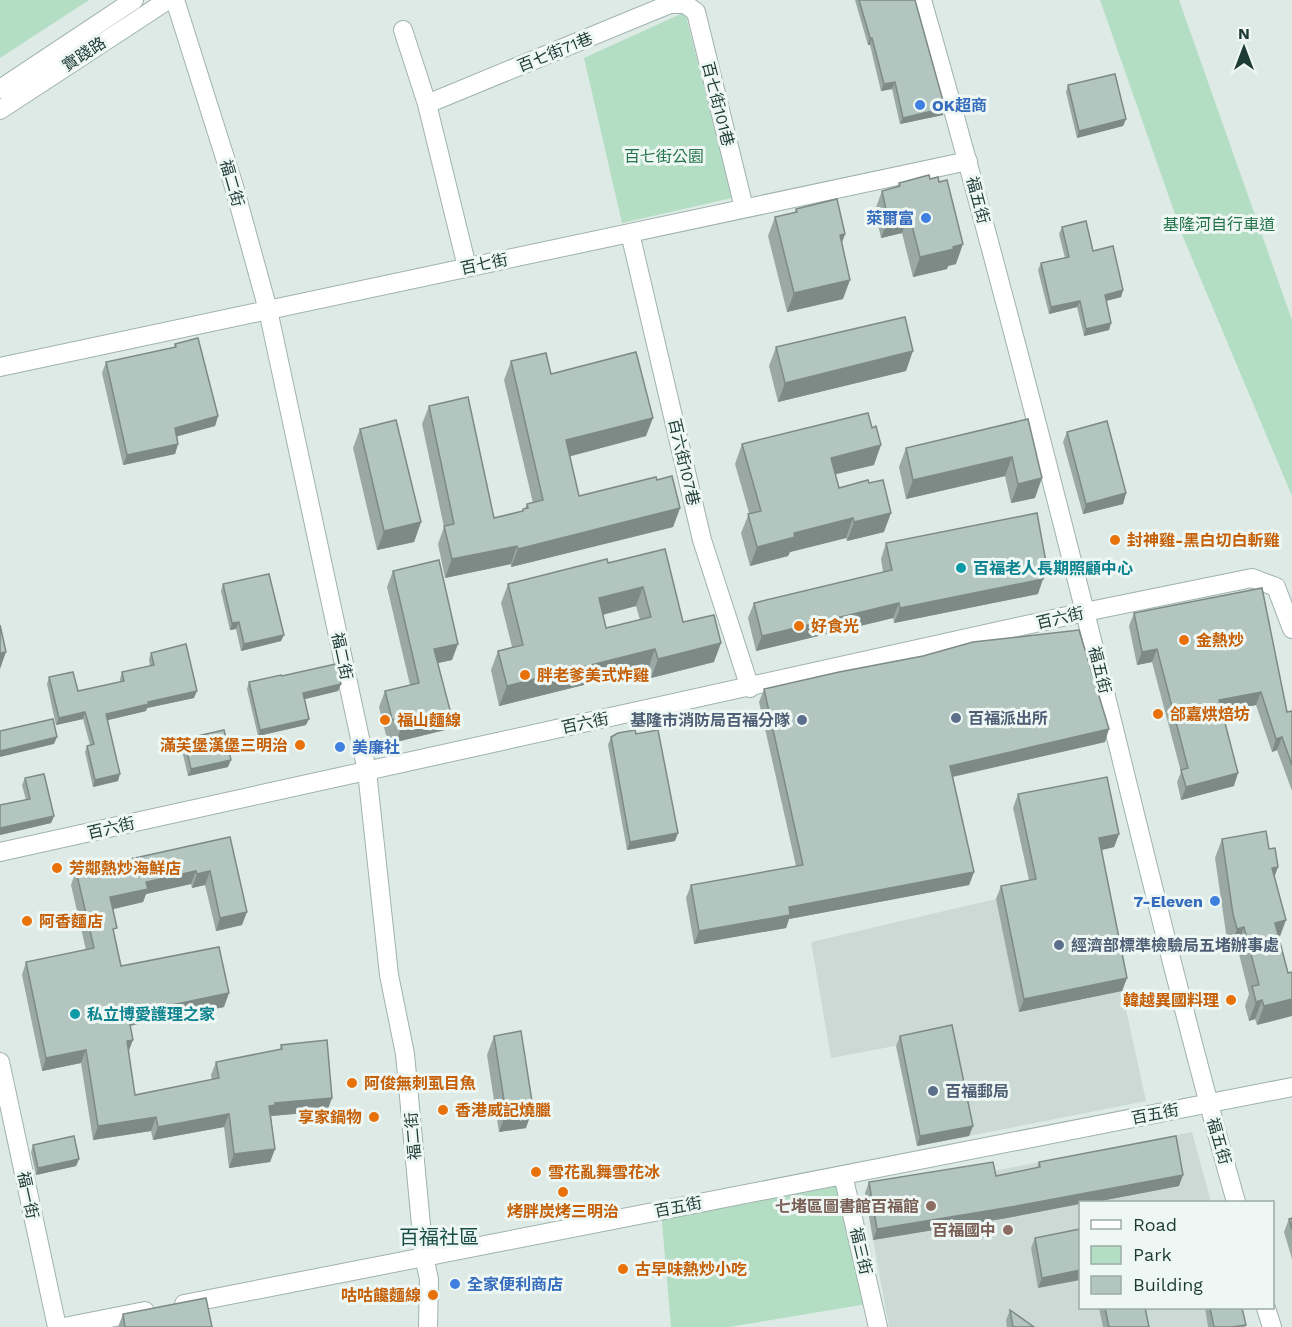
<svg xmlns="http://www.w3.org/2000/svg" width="1292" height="1327" font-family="'Work Sans','Noto Sans TC',sans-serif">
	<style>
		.built { fill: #ccdad5 }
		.green { fill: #b4dec3 }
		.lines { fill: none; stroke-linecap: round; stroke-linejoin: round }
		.minor-casing { stroke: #a0b2ae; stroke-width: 20 }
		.minor { stroke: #fff; stroke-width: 18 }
		.wall { fill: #9aa9a4; fill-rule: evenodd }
		.shaded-wall { fill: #7d8a86 }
		.building { fill: #b3c5bf; stroke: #7d8a86; stroke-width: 1.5; fill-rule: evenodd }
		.shop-dot { fill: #3f7fe0; stroke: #eef7f3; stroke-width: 2 }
		.food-dot { fill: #e8710a; stroke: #eef7f3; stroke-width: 2 }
		.culture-dot { fill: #0f9aa8; stroke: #eef7f3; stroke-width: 2 }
		.service-dot { fill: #5c6f8a; stroke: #eef7f3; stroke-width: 2 }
		.education-dot { fill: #8d6e63; stroke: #eef7f3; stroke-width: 2 }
		.labels { text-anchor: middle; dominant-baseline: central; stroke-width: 6; stroke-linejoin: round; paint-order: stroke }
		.street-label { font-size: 16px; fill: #1e3b36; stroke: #eef7f3 }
		.shop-label { font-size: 16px; font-weight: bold; fill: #366cbe; stroke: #eef7f3; text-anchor: start }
		.park-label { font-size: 16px; fill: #26744b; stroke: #eef7f3 }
		.food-label { font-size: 16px; font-weight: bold; fill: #c56008; stroke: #eef7f3; text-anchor: start }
		.culture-label { font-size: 16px; font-weight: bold; fill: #0d838f; stroke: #eef7f3; text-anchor: start }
		.service-label { font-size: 16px; font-weight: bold; fill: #4e5e75; stroke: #eef7f3; text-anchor: start }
		.education-label { font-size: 16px; font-weight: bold; fill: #785e54; stroke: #eef7f3; text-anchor: end }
		.quarter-label { font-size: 20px; fill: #194e46; stroke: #eef7f3 }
	</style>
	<rect width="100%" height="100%" fill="#ddeae6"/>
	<path class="built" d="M996 899 1019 1012 1122 991 1146 1101 969 1136 948 1036 831 1058 811 942Z
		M1192 1132 1211 1202H1080V1308H1241L1246 1327H889L873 1240 997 1220 989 1172Z"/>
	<path class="green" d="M0 0H89L0 58Z
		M1100 0H1179L1292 320V496L1183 237Z
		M685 12 732 198 622 223 584 58Z
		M843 1175 867 1304 729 1327H671L661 1210Z"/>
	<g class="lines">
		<defs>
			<path id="minor" d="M175 0 233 183 268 310 367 771 389 975 405 1054 424 1257 429 1279 428 1327
				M922 0C981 204 1034 410 1086 616 1135 812 1181 1008 1236 1202
				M403 30 427 104 467 267
				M0 89 134 0
				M427 104 670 4H685L696 12 744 208
				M0 110 168 0
				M630 233 702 540 750 688
				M0 367 968 161
				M0 852 1085 612 1252 578 1276 587 1292 629
				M0 1062 57 1327
				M843 1175 878 1327
				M184 1304 1292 1087
				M1266 1308 1272 1327
				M64 1327 145 1311"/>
		</defs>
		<use href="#minor" class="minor-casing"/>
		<use href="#minor" class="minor"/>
	</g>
	<path class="wall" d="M855 0H915L943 115 900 124 892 89 881 91 870 45H868Z
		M1068 85 1126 119 1123 126 1077 138 1066 92Z
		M899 183 956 264 948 266 947 269 913 277 902 233 881 238 875 210 882 191 897 187Z
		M796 209 845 234 842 243 843 299 787 312 768 236 775 217 795 212Z
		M1062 227 1093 251 1123 290 1121 297 1106 301 1111 323 1109 330 1084 336 1077 307 1049 314 1038 270 1041 263 1065 258 1059 234Z
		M175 344 218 416 215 426 177 436 178 444 175 454 123 465 102 373 106 362 174 347Z
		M776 347 906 371 778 402 769 366Z
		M511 361 551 374 646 436 570 456 579 496 657 480 680 508 673 527 511 567V564L445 578 438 544 444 527 422 424 429 406 494 518 522 511 523 509 525 508 527 504 533 503 504 380Z
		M1028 419 1035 498 1011 503 1005 476 906 499 899 467 906 448Z
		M360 429 421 522 414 542 377 550 353 448Z
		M1067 432 1126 493 1123 504 1083 514 1063 442Z
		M742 444 874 465 835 474 839 488 884 532 847 541 846 538 790 552 788 556 750 566 741 533 749 513 735 464Z
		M886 543 1038 594 894 623 893 618 756 651 748 618 754 603 883 572 881 559Z
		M665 549 683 622 714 662 651 678 648 669 499 706 491 670 498 651 512 647 501 603 508 584 608 563ZM636 606 640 620 606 628 603 615Z
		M393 571 452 660 438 663 445 730 396 742 386 735 379 707 385 691 410 685 387 587Z
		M223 584 281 641 241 651 236 629 230 630 221 591Z
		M1262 588 1287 712 1292 711V791L1277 750 1272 752 1256 705 1222 712 1234 786 1181 800 1177 782 1181 772 1152 662 1137 665 1129 626 1134 613Z
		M151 653 194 698 147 708 146 711 108 720 118 781 93 787 85 752 87 746 90 745 83 719 56 725 47 684 49 677 78 691 120 682V679L122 672 150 666 149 659Z
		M282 676 341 684 338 691 305 699 306 725 258 736 247 689 249 682Z
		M764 689 1105 742 953 777 974 872 969 885 789 919 786 928 694 944 686 898 691 885 796 866 759 702Z
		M611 737 675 841 627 850 608 745Z
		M184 739 228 767 188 776 181 746Z
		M25 778 54 816 51 823 0 835V805L26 800 22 785Z
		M1018 794 1119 834 1114 847 1101 850 1127 978 1122 991 1019 1012 996 899 1001 886 1029 880 1013 808Z
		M230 837 242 925 216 931 205 885 192 888 191 884 146 894 143 902 113 909 114 936 121 966 224 1007 130 1026 129 1053 135 1095 212 1080 211 1075 216 1062 280 1049 281 1045 332 1098 327 1111 271 1116 275 1149 270 1162 229 1168 224 1127 153 1140 151 1131 93 1140 81 1063 42 1071 22 975 26 962 86 950 71 885 76 871Z
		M1222 839 1274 877 1279 938 1288 973 1257 1025 1255 1019 1249 1021 1245 1006 1249 994 1237 946 1230 948 1226 933 1215 858Z
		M494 1036 526 1128 499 1132 487 1055Z
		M900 1036 973 1126 969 1136 917 1146 896 1046Z
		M33 1145 79 1159 76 1166 36 1175 31 1152Z
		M1039 1162 1179 1186 1090 1203H1080L1007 1218 873 1240 865 1193 869 1182 996 1176 1037 1168Z
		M1292 1218V1259L1284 1232 1289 1219Z
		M1080 1229 1038 1288 1031 1248 1035 1238Z
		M1099 1308H1145L1149 1327H1103Z
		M1205 1308H1242L1245 1327H1208Z
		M1010 1310 1034 1327H1007L1006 1320Z
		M123 1314 212 1327H118Z"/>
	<path class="shaded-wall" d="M870 38H872L870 45H868Z
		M895 82 892 89 881 91 884 84Z
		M945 108 943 115 900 124 903 118Z
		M1126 119 1123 126 1077 138 1079 131Z
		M909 214 902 233 881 238 888 219Z
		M845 234 838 253 840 235Z
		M963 244 956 264 948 266 947 269 913 277 920 257Z
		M850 280 843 299 787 312 794 293Z
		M1123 290 1121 297 1102 302 1105 295Z
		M1080 301 1077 307 1049 314 1051 307Z
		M1111 323 1109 330 1084 336 1086 329Z
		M913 351 906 371 778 402 785 383Z
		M218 416 215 426 171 438 175 428Z
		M653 418 646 436 560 459 566 440Z
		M178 444 175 454 123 465 127 455Z
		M881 445 874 465 824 477 831 458Z
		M1012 457 1005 476 906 499 913 480Z
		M1042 478 1035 498 1011 503 1018 484Z
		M1126 493 1123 504 1083 514 1086 504Z
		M680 508 673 527 511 567 518 549Z
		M891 513 884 532 847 541 854 522Z
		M853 518 846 538 790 552 788 556 750 566 757 547 794 533Z
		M421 522 414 542 377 550 384 531Z
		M517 546 511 564 445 578 452 559Z
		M1043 579 1038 594 894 623 900 608Z
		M643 587 636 606 592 617 599 598Z
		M899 603 893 618 756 651 762 636Z
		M239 622 236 629 230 630 232 623Z
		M284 635 281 641 241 651 244 644Z
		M721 643 714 662 651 678 658 659Z
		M458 644 452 660 428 665 434 649Z
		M655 649 648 669 499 706 507 686Z
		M1157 649 1152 662 1137 665 1142 652Z
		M6 652 0 669V653Z
		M341 684 338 691 301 700 303 693Z
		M197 691 194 698 147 708 146 711 104 721 106 714 148 702Z
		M1261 692 1256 705 1215 713 1219 700Z
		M85 712 83 719 56 725 59 718Z
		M451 714 445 730 396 742 402 726Z
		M309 719 306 725 258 736 260 730Z
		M1109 729 1105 742 946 778 950 766Z
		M57 737 54 744 0 757V751Z
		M1282 737 1277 750 1272 752 1276 739Z
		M231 760 228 767 188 776 191 769Z
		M1238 773 1234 786 1181 800 1186 787Z
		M120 774 118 781 93 787 95 780Z
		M54 816 51 823 0 835V828Z
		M678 833 675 841 627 850 630 842Z
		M1119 834 1114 847 1094 852 1099 838Z
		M1278 867 1271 887 1272 868Z
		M196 871 191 884 146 894 143 902 105 911 110 897 146 882Z
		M210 871 205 885 192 888 197 874Z
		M974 872 969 885 789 919 786 928 694 944 699 931 789 907Z
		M247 912 242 925 216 931 220 918Z
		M1286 920 1279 939 1275 923Z
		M1244 927 1237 946 1230 948 1237 929Z
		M1127 978 1122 991 1019 1012 1024 999Z
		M229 993 224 1007 123 1027 128 1014Z
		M1292 999V1016L1257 1025 1264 1006Z
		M1262 1000 1255 1019 1249 1021 1256 1002Z
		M133 1040 128 1053 127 1041Z
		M86 1050 81 1063 42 1071 46 1058Z
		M332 1098 327 1111 271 1116 269 1106 275 1103Z
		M533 1108 526 1128 499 1132 506 1113Z
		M229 1114 224 1127 153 1140 158 1127Z
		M156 1117 151 1131 93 1140 98 1126Z
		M973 1126 969 1136 917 1146 920 1136Z
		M275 1149 270 1162 229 1168 234 1154Z
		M79 1159 76 1166 36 1175 38 1168Z
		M1183 1175 1179 1186 1090 1203H1080V1204L1007 1218 873 1240 877 1229Z
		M1080 1270V1280L1038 1288 1042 1278Z"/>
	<path class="building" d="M859 0H915L945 108 903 118 895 82 884 84 872 38H870Z
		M1115 74 1126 119 1079 131 1068 85Z
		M929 175 930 179 938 177 939 182 947 180 963 244 953 247 954 249 920 257 909 214 888 219 882 191 900 186 899 183Z
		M837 199 845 234 840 235 850 280 794 293 775 217 797 212 796 209Z
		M1086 221 1093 251 1113 246 1123 290 1105 295 1111 323 1086 329 1080 301 1051 307 1041 263 1069 257 1062 227Z
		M905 317 913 351 785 383 776 347Z
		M198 338 218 416 175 428 178 444 127 455 106 362 176 347 175 344Z
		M636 352 653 418 566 440 579 496 656 477 657 480 672 476 680 508 518 549 517 546 452 559 444 526 454 524 429 406 468 397 494 518 523 511V509L528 508 527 504 543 500 511 361 546 353 551 374Z
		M868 413 872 428 876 426 881 445 831 458 839 488 868 480 869 483 883 480 891 513 854 522 853 518 794 533 795 537 757 547 748 514 761 511 742 444Z
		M1028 419 1042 478 1018 484 1012 457 913 480 906 448Z
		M396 420 421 522 384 531 360 429Z
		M1107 421 1126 493 1086 504 1067 432Z
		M1037 513 1046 562 1043 579 900 608 899 603 762 636 754 603 892 570 886 543Z
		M665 549 683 622 714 615 721 643 658 659 655 649 507 686 498 651 523 645 508 584 607 559 608 563ZM643 587 651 617 606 628 599 598Z
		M439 560 458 644 434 649 451 714 402 726 392 719 385 691 419 683 393 571Z
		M269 574 284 635 244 644 239 622 232 623 223 584Z
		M1262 588 1287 712 1292 711V765L1282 737 1276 739 1261 692 1219 700 1238 773 1186 787 1181 770 1188 768 1157 649 1142 652 1134 613Z
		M0 625 6 652 0 653Z
		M1079 630 1109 729 950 766 974 872 789 907 790 915 699 931 691 885 803 865 764 689 839 672 923 656 973 642Z
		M186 644 197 691 148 702 149 704 106 714 120 774 95 780 87 746 94 744 85 712 59 718 49 677 73 672 78 691 124 681 122 672 154 665 151 653Z
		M336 664 341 684 303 693 309 719 260 730 249 682 281 675 282 676Z
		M53 719 57 737 0 751V731Z
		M224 730 231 760 191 769 184 739Z
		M635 730 636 734 658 730 678 833 630 842 611 737 618 733Z
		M44 774 54 816 0 828V805L30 799 25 778Z
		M1107 777 1119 834 1099 838 1127 978 1024 999 1001 886 1036 879 1018 794Z
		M1266 831 1269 849 1275 848 1278 867 1272 868 1286 920 1275 923 1288 973 1292 972V999L1264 1006 1262 1000 1256 1002 1252 986 1259 985 1244 927 1237 929 1233 914 1222 839Z
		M230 837 247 912 220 918 210 871 197 874 196 871 146 882 148 889 110 897 117 928 113 929 121 966 219 947 229 993 128 1014 133 1040 127 1041 135 1095 219 1078 216 1062 282 1049 281 1045 327 1040 332 1098 275 1103V1105L269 1106 275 1149 234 1154 229 1114 158 1127 156 1117 98 1126 86 1050 46 1058 26 962 94 948 76 871Z
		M952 1025 973 1126 920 1136 900 1036Z
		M521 1031 533 1108 506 1113 494 1036Z
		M74 1136 79 1159 38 1168 33 1145Z
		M1176 1136 1183 1175 1011 1207 877 1229 869 1182 993 1162 996 1176 1040 1167 1039 1162Z
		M1292 1218V1230L1289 1219Z
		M1080 1229V1270L1042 1278 1035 1238Z
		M206 1298 212 1327H125L123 1314Z
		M1105 1308H1145L1149 1327H1109Z
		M1210 1308H1242L1246 1325 1232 1327H1214Z
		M1010 1310 1034 1327H1013Z"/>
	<g class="shop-dot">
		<circle cx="920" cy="105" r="6"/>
		<circle cx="926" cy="218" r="6"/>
		<circle cx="340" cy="747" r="6"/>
		<circle cx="1215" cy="901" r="6"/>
		<circle cx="455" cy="1284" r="6"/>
	</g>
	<g class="food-dot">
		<circle cx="1115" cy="540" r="6"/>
		<circle cx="799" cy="626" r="6"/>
		<circle cx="1184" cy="640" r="6"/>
		<circle cx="525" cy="675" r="6"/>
		<circle cx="1158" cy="714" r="6"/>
		<circle cx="385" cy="720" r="6"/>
		<circle cx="300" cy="745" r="6"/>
		<circle cx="57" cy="868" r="6"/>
		<circle cx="27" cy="921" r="6"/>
		<circle cx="1231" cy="1000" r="6"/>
		<circle cx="352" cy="1083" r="6"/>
		<circle cx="443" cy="1110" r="6"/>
		<circle cx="374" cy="1117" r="6"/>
		<circle cx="536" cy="1172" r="6"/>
		<circle cx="563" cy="1192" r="6"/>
		<circle cx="623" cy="1269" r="6"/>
		<circle cx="433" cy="1295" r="6"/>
	</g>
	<g class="culture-dot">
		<circle cx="961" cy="568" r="6"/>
		<circle cx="75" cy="1014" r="6"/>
	</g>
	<g class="service-dot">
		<circle cx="956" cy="718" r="6"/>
		<circle cx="802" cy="720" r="6"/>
		<circle cx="1059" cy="945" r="6"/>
		<circle cx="933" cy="1091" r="6"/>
	</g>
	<g class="education-dot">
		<circle cx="931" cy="1206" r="6"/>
		<circle cx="1008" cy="1230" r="6"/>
	</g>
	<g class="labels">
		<g class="street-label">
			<text transform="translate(555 52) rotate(-22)">百七街71巷</text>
			<text transform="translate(84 54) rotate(-33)">實踐路</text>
			<text transform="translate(718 104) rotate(76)">百七街101巷</text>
			<text transform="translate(232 183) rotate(74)">福二街</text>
			<text transform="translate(978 200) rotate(75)">福五街</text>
			<text transform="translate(484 264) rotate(-12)">百七街</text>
			<text transform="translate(684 462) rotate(77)">百六街107巷</text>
			<text transform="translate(1060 618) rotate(-13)">百六街</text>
			<text transform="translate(342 656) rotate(78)">福二街</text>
			<text transform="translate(1100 670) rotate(76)">福五街</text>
			<text transform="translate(585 723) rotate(-12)">百六街</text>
			<text transform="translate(111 828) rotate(-13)">百六街</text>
			<text transform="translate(1155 1114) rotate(-11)">百五街</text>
			<text transform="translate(413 1136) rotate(-95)">福二街</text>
			<text transform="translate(1219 1141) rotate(74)">福五街</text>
			<text transform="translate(28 1195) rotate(78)">福一街</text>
			<text transform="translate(678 1207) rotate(-11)">百五街</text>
			<text transform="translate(861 1251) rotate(77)">福三街</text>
		</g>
		<g class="shop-label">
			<text x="932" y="105">OK超商</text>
			<text x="914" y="218" text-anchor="end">萊爾富</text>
			<text x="352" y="747">美廉社</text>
			<text x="1203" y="901" text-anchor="end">7-Eleven</text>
			<text x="467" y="1284">全家便利商店</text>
		</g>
		<g class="park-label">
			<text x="664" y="156">百七街公園</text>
			<text x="1219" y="224">基隆河自行車道</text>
		</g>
		<g class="food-label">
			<text x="1127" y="540">封神雞-黑白切白斬雞</text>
			<text x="811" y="626">好食光</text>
			<text x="1196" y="640">金熱炒</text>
			<text x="537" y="675">胖老爹美式炸雞</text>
			<text x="1170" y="714">郃嘉烘焙坊</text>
			<text x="397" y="720">福山麵線</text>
			<text x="288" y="745" text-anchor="end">滿芙堡漢堡三明治</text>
			<text x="69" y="868">芳鄰熱炒海鮮店</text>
			<text x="39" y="921">阿香麵店</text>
			<text x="1219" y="1000" text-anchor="end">韓越異國料理</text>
			<text x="364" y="1083">阿俊無刺虱目魚</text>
			<text x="455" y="1110">香港威記燒臘</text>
			<text x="362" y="1117" text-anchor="end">享家鍋物</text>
			<text x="548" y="1172">雪花亂舞雪花冰</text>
			<text x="563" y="1211" text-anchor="middle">烤胖炭烤三明治</text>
			<text x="635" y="1269">古早味熱炒小吃</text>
			<text x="421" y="1295" text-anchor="end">咕咕饞麵線</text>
		</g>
		<g class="culture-label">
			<text x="973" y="568">百福老人長期照顧中心</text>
			<text x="87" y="1014">私立博愛護理之家</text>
		</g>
		<g class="service-label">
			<text x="968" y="718">百福派出所</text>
			<text x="790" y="720" text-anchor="end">基隆市消防局百福分隊</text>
			<text x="1071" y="945">經濟部標準檢驗局五堵辦事處</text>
			<text x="945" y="1091">百福郵局</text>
		</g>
		<g class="education-label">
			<text x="919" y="1206">七堵區圖書館百福館</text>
			<text x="996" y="1230">百福國中</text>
		</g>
		<g class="quarter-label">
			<text x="439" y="1237">百福社區</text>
		</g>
	</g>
	<rect x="1079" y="1201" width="195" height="108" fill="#eef7f3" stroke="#9baca7" stroke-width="1.5"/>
	<rect x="1091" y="1220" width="30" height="9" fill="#ffffff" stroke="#9baca7" stroke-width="1.5"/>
	<text x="1133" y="1231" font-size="18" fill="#1e3b36">Road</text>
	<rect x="1091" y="1246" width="30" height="18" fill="#b4dec3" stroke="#9baca7" stroke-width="1.5"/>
	<text x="1133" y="1261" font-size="18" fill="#1e3b36">Park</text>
	<rect x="1091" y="1276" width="30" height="18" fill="#b3c5bf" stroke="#9baca7" stroke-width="1.5"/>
	<text x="1133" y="1291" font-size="18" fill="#1e3b36">Building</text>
	<g transform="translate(1244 48)" stroke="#eef7f3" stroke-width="4.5" paint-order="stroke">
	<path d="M0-4.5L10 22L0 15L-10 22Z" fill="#1e3b36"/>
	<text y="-9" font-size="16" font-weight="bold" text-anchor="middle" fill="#1e3b36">N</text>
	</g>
</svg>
